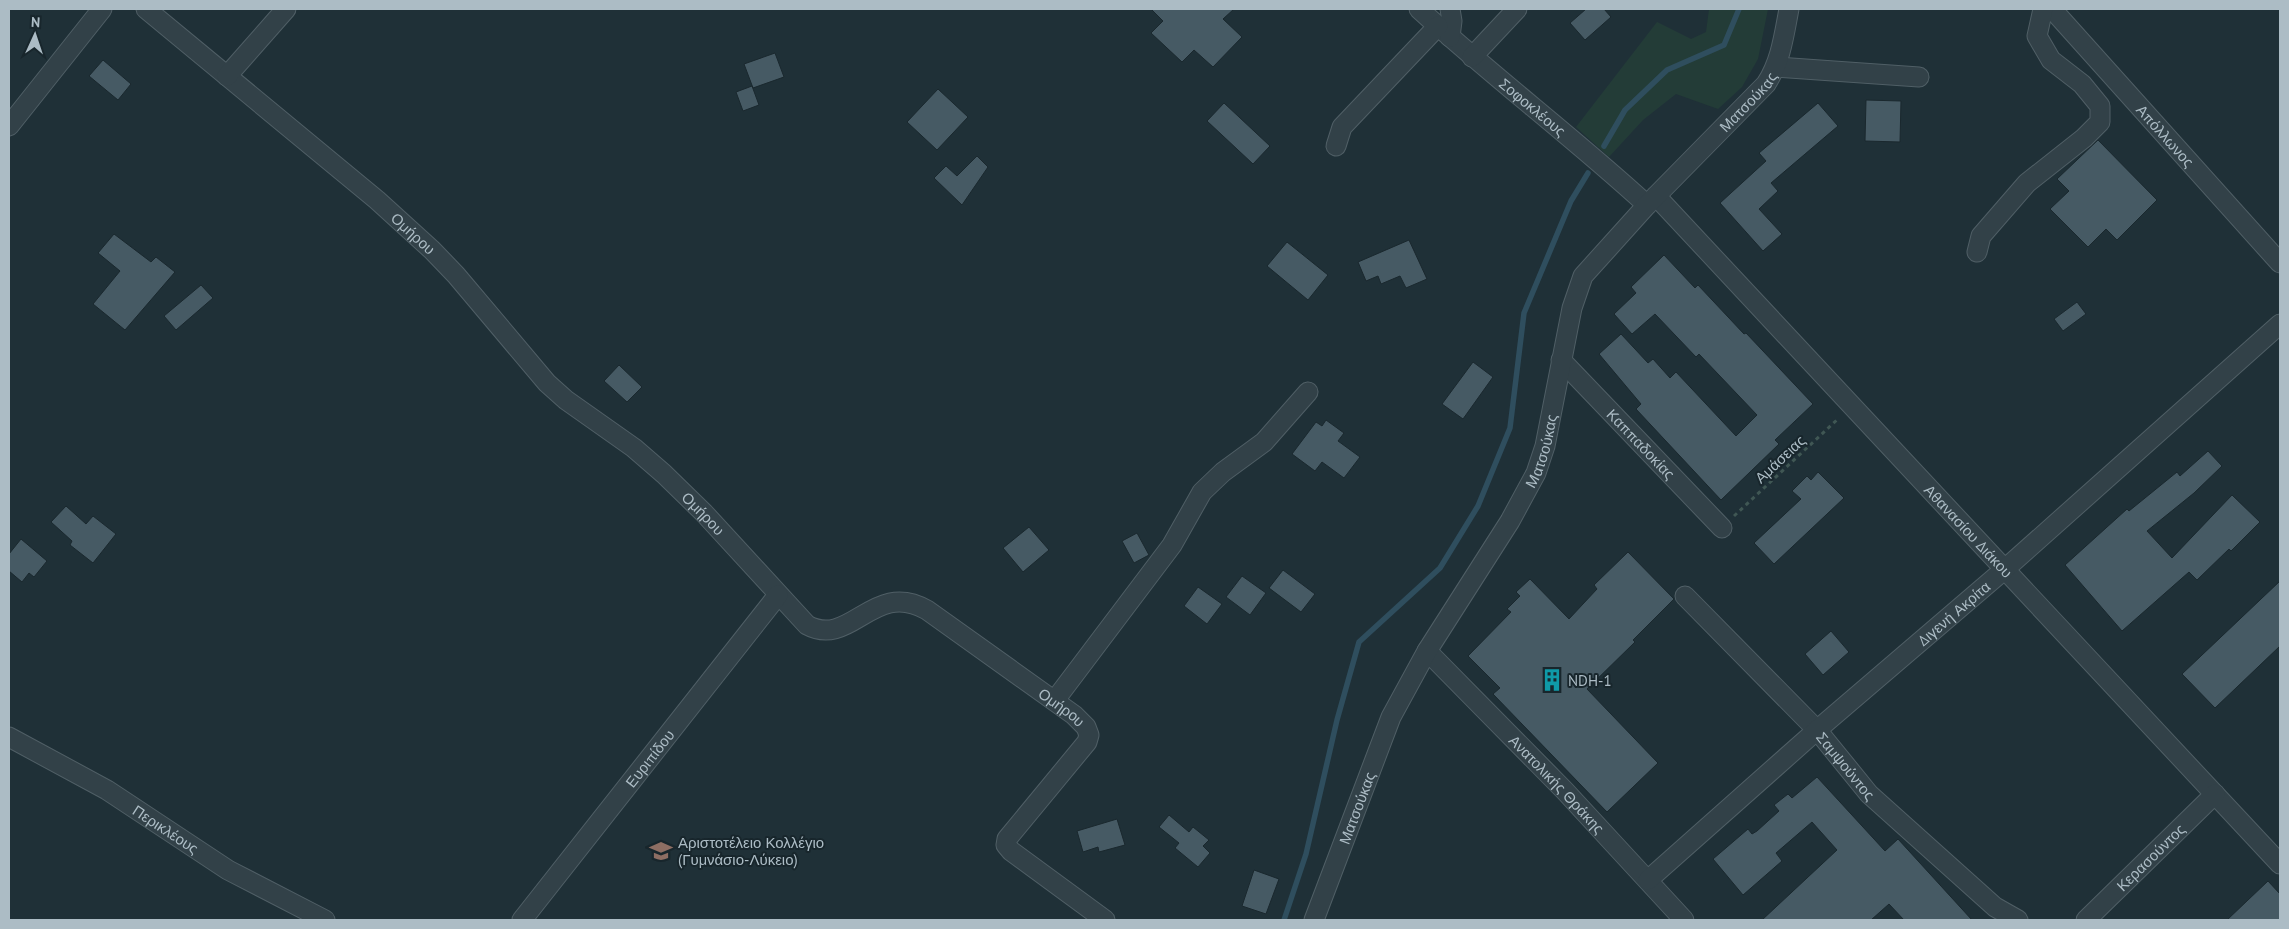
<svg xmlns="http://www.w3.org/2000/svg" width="2289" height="929" font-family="'PT Sans',sans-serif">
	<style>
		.green { fill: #233c37 }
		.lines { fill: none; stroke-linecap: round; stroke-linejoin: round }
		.stream { stroke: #2f4e5e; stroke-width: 5.5 }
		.building { fill: #465a64; stroke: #1a282e }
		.minor-casing { stroke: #505f66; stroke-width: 21 }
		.path { stroke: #405754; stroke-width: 3; stroke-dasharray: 4 4; stroke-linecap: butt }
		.minor { stroke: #324148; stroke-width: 19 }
		.labels { text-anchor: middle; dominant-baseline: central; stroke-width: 4; stroke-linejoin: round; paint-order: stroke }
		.street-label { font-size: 15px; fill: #acbcc5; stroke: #18262c }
		.poi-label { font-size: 15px; fill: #acbcc5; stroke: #18262c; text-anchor: start }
	</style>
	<rect width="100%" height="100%" fill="#1f3037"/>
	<path class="green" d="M1709 9H1768L1758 59 1742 87 1718 109 1676 94 1643 120 1609 157 1576 127 1657 22 1691 39 1706 32Z"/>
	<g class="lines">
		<path class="stream" d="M1604 146 1625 110 1667 70 1724 45 1739 9
			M1284 920 1306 854 1337 720 1359 642 1440 568 1478 506 1510 428 1524 313 1571 201 1588 173"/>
	</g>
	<path class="building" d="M1151 9H1234L1223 19 1242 37 1213 67 1194 50 1182 62 1151 33 1163 21Z
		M1586 9H1604L1611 17 1585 40 1570 23Z
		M775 53 784 77 753 88 744 64Z
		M103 60 131 84 118 100 89 76Z
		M752 86 759 105 743 111 736 92Z
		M938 89 968 117 937 150 907 122Z
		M1866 100 1901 101 1900 142 1865 141Z
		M1224 103 1270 146 1253 164 1207 121Z
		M1818 103 1838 126 1771 183 1778 191 1759 209 1782 234 1763 251 1720 203 1766 161 1759 153Z
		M2098 140 2157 200 2117 240 2106 229 2088 247 2050 209 2069 191 2057 179Z
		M977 156 988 167 962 205 934 178 946 166 957 176Z
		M114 234 151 262 156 257 175 272 125 330 93 304 120 271 98 253Z
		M1409 240 1427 279 1406 288 1400 276 1381 284 1378 276 1366 281 1358 262Z
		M1287 242 1328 275 1308 300 1267 266Z
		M1664 255 1695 288 1698 285 1744 334 1746 333 1813 404 1775 440 1779 444 1721 500 1636 409 1641 404 1599 354 1621 334 1648 363 1653 359 1670 378 1676 372 1736 436 1757 415 1699 354 1696 357 1655 314 1632 334 1614 314 1636 293 1631 287Z
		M201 285 213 298 176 330 164 316Z
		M2077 302 2086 314 2063 331 2054 319Z
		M1473 362 1493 377 1463 419 1442 404Z
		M619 365 642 387 627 402 604 381Z
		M1326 420 1344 433 1338 441 1360 457 1344 478 1322 462 1315 471 1292 454 1316 422 1322 426Z
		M2208 451 2222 466 2194 493 2147 531 2172 558 2232 495 2260 522 2231 551 2229 549 2197 580 2189 572 2122 631 2065 565 2127 509 2129 511 2177 472 2180 476Z
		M1818 472 1844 498 1774 564 1754 543 1801 499 1792 491 1807 476 1811 480Z
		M66 506 86 524 93 516 116 534 93 563 70 545 72 541 51 522Z
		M1029 527 1049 550 1023 572 1003 548Z
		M1137 533 1149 555 1134 563 1122 541Z
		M21 539 47 561 34 577 29 573 22 582 9 571V554Z
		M1628 552 1674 599 1633 640 1635 642 1587 689 1658 763 1607 812 1493 694 1500 688 1468 656 1511 612 1507 609 1520 596 1516 592 1530 579 1569 619 1597 589 1594 585Z
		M1283 570 1315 594 1301 612 1269 588Z
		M1242 576 1266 593 1250 615 1226 597Z
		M2280 581V646L2215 708 2182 674Z
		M1198 587 1222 604 1207 624 1184 606Z
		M1831 631 1849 652 1823 675 1805 654Z
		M1817 777 1885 851 1898 839 1972 920H1904L1889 904 1871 920H1762L1837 850 1812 822 1776 853 1782 861 1743 895 1713 859 1748 829 1752 834 1757 831 1779 811 1774 805 1788 794 1792 798Z
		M1169 815 1189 832 1193 827 1209 840 1203 846 1210 853 1198 867 1175 848 1179 843 1159 827Z
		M1117 819 1125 845 1099 852 1098 847 1083 852 1077 831Z
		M1254 870 1279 879 1266 914 1242 906Z
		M2268 881 2280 894V920H2227Z"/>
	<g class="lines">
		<defs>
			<g id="minor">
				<path id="s1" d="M146 9 377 200 432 250 456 275 547 383 566 400 634 448 664 474 704 513 807 625C851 649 873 579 927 610L1074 715 1086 727 1089 735 1087 742 1007 839 1006 845 1011 851 1105 920"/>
				<path id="s2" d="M1419 9C1493 77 1573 137 1647 205"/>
				<path d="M1450 9 1452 21 1450 37"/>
				<path id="s3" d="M2052 9 2280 263"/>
				<path d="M1472 57 1517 9"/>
				<path d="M1776 67 1919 77"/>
				<path d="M227 76 286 9"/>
				<path d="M9 126 102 9"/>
				<path d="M1336 146 1342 127 1438 26"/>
				<path id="s4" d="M1656 196 2280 864"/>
				<path d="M1977 252 1981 236 2027 183 2084 138 2100 122V106L2082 84 2051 60 2037 36 2043 9"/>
				<path id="s5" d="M1561 360 1722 528"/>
				<path id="s6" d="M1685 596 1817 730 1869 794 1995 907 2018 920"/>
				<path id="s7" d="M1427 651 1565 791 1684 920"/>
				<path d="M1055 700 1172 545 1202 492 1223 472 1264 442 1308 392"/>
				<path id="s8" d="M9 737 107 790 228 870 325 920"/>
				<path id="s9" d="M1648 880 1817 730 2005 569 2280 324"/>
				<path id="s10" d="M522 920 778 595"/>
				<path id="s11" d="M1314 920 1391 717 1427 651 1510 521 1536 473 1545 446 1572 308 1583 276 1647 205 1766 84C1781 61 1784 35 1789 9"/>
				<path id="s12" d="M2086 920 2215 794"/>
			</g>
		</defs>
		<use href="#minor" class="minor-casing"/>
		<path class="path" d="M1734 516 1839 418"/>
		<use href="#minor" class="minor"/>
	</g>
	<defs>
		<symbol id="building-bare" viewBox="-9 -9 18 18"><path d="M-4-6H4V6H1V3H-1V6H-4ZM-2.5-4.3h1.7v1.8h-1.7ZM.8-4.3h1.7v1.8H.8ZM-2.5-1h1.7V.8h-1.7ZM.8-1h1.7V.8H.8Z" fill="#0f9aa8" stroke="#18262c" stroke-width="2.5" paint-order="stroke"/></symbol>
		<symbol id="school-bare" viewBox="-9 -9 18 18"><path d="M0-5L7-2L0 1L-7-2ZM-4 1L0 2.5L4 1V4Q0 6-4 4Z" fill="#8d6e63" stroke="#18262c" stroke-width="2.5" paint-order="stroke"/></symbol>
	</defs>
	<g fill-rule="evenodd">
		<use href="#building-bare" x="1536" y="664" width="32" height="32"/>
		<use href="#school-bare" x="645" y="835" width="32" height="32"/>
	</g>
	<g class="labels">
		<g class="street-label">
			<text stroke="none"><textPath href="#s11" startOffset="944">Ματσούκας</textPath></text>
			<text stroke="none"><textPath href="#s2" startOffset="150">Σοφοκλέους</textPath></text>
			<text stroke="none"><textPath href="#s3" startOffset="170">Απόλλωνος</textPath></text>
			<text stroke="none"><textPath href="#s1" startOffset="349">Ομήρου</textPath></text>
			<text stroke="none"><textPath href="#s5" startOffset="116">Καππαδοκίας</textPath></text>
			<text stroke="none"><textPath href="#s11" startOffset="524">Ματσούκας</textPath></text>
			<text transform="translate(1780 459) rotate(-43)">Αμάσειας</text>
			<text stroke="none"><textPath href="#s1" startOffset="754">Ομήρου</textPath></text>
			<text stroke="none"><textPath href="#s4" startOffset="458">Αθανασίου Διάκου</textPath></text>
			<text stroke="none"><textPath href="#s9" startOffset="406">Διγενή Ακρίτα</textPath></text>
			<text stroke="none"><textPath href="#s1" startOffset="1201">Ομήρου</textPath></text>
			<text stroke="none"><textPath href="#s10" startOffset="206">Ευριπίδου</textPath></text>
			<text stroke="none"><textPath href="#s6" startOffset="234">Σαμψούντος</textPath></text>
			<text stroke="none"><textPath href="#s7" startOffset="186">Ανατολικής Θράκης</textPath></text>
			<text stroke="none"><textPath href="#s11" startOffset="120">Ματσούκας</textPath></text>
			<text stroke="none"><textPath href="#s8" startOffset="182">Περικλέους</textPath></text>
			<text stroke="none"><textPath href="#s12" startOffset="90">Κερασούντος</textPath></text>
		</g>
		<g class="poi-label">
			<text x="1568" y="680">NDH-1</text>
			<text x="678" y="842">Αριστοτέλειο Κολλέγιο<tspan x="678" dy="17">(Γυμνάσιο-Λύκειο)</tspan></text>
		</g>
	</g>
	<rect width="2289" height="929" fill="none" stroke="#acbcc5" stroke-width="20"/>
	<g transform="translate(35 35) rotate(3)" stroke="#18262c" stroke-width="4" paint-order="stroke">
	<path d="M0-4L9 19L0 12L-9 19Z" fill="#acbcc5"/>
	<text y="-8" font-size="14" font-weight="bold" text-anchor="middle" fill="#acbcc5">N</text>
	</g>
</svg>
